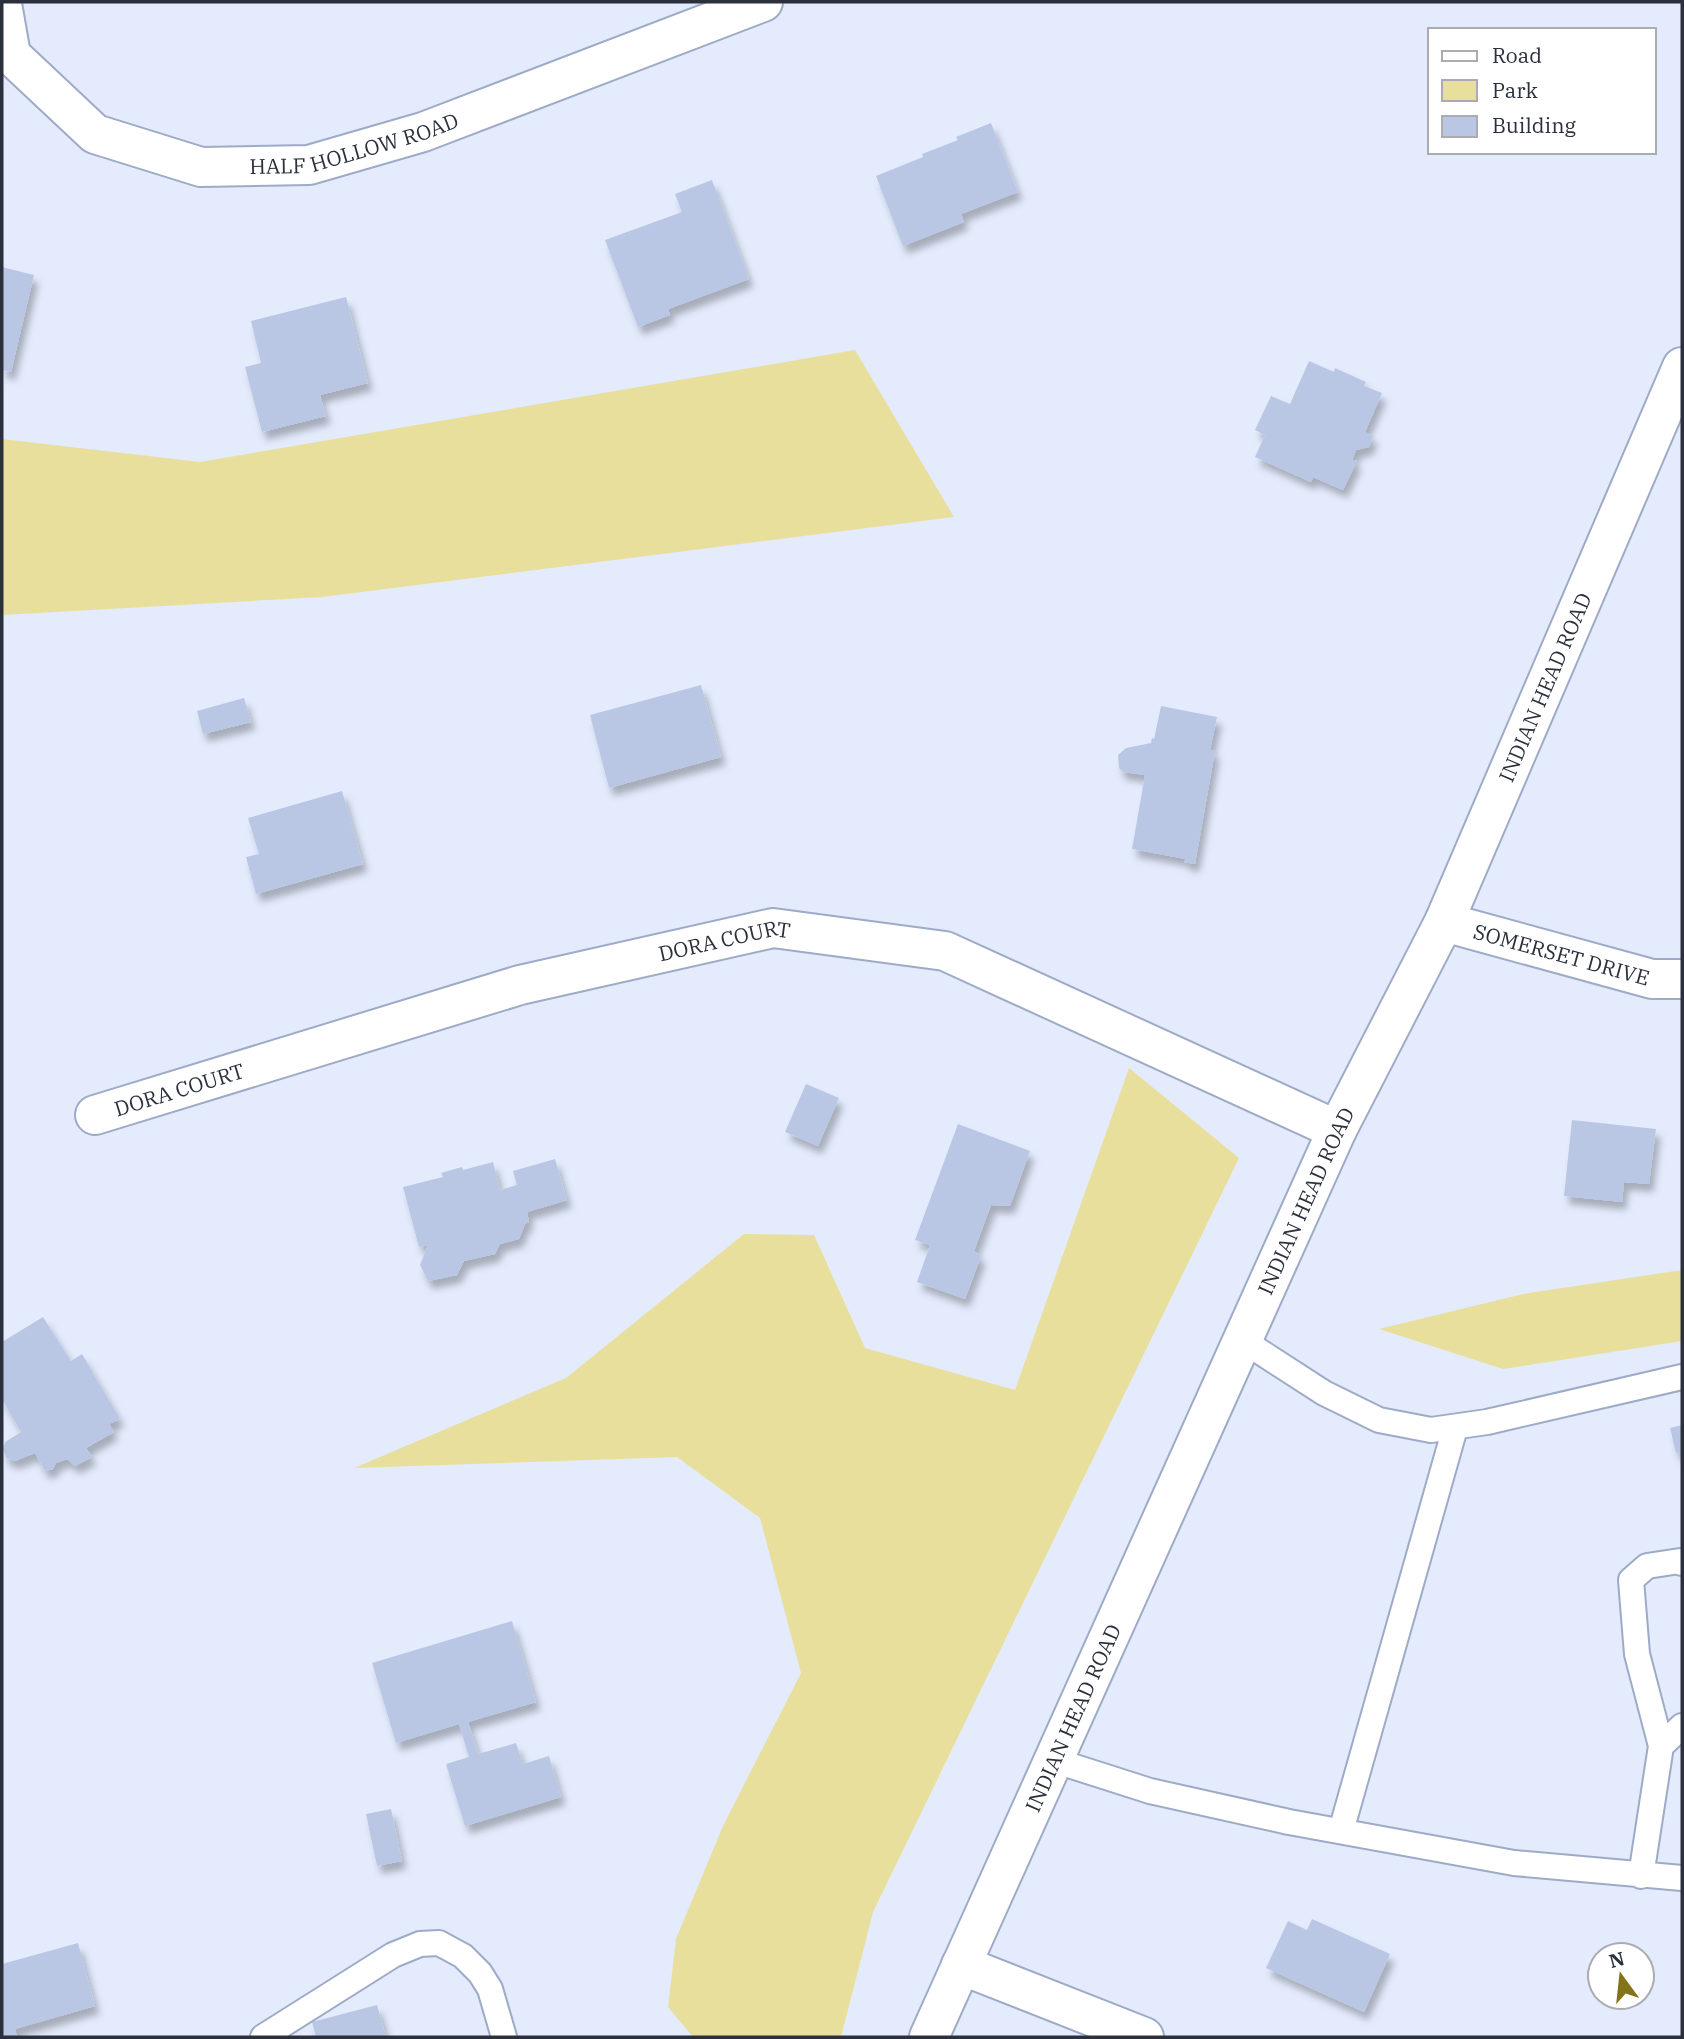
<svg xmlns="http://www.w3.org/2000/svg" width="1684" height="2039" font-family="'IBM Plex Serif',serif">
	<style>
		.green { fill: #e9df9d }
		.building { fill: #bac7e4; filter: url(#shadow) }
		.lines { fill: none; stroke-linecap: round; stroke-linejoin: round }
		.lane-casing { stroke: #9eabc7; stroke-width: 28 }
		.street-casing { stroke: #9eabc7; stroke-width: 42 }
		.secondary-casing { stroke: #9eabc7; stroke-width: 42 }
		.lane { stroke: #fff; stroke-width: 24 }
		.street { stroke: #fff; stroke-width: 38 }
		.secondary { stroke: #fff; stroke-width: 38 }
		.labels { text-anchor: middle; dominant-baseline: central; stroke-width: 7; stroke-linejoin: round; paint-order: stroke }
		.street-label { font-size: 21px; fill: #2b303c; stroke: #fff }
	</style>
	<defs>
		<filter id="shadow"><feDropShadow dx="4.5" dy="8" stdDeviation="3.5" flood-color="#0004"/></filter>
	</defs>
	<rect width="100%" height="100%" fill="#e3ebfd"/>
	<path class="green" d="M855 350 954 517 322 597 2 615V439L200 462Z
		M1129 1068 1239 1158 873 1912 841 2037H693L668 2007 676 1939 723 1826 801 1673 760 1518 677 1457 354 1468 566 1378 744 1234 814 1235 865 1348 1015 1390Z
		M1682 1270V1341L1503 1369 1379 1329 1523 1294Z"/>
	<path class="building" d="M991 123 1018 192 961 214 964 222 903 246 876 176 923 157 922 154 958 140 956 137Z
		M712 180 749 279 668 309 670 315 638 327 605 240 682 212 675 194Z
		M2 267 34 275 11 372 2 370Z
		M346 297 368 383 320 395 326 416 262 432 245 367 261 363 251 321Z
		M1309 361 1334 372 1335 368 1366 382 1364 386 1382 393 1365 432 1373 436 1369 447 1356 450 1352 460 1357 461 1343 490 1313 477 1311 482 1255 457 1265 435 1255 430 1271 396 1290 404Z
		M701 685 721 757 609 788 590 715Z
		M244 698 251 722 203 734 197 711Z
		M1161 706 1217 717 1210 750 1215 751 1195 864 1184 862 1186 859 1132 849 1145 775 1123 772 1119 768 1118 755 1126 748 1151 743 1152 738 1154 739Z
		M342 791 363 864 256 894 246 857 259 854 248 818Z
		M806 1084 839 1098 818 1146 785 1132Z
		M1572 1120 1656 1129 1649 1184 1624 1182 1622 1202 1564 1196Z
		M958 1124 1030 1151 1010 1206 991 1205 974 1251 981 1256 965 1299 917 1282 930 1245 915 1240Z
		M555 1159 567 1200 527 1212 529 1222 525 1224 519 1239 500 1244 495 1254 464 1261 457 1275 428 1281 420 1265 428 1245 419 1247 403 1187 443 1177 441 1173 462 1167 463 1170 493 1162 500 1190 517 1185 513 1171Z
		M43 1317 71 1361 82 1354 120 1419 109 1424 114 1432 86 1448 92 1457 75 1466 67 1459 56 1463 53 1469 45 1471 35 1453 15 1461 6 1458 3 1449 5 1442 21 1432 2 1399V1342Z
		M1682 1425V1451L1676 1453 1670 1428Z
		M512 1621 536 1702 468 1722 478 1754 516 1743 523 1764 549 1756 561 1797 465 1826 446 1764 469 1757 459 1724 396 1743 372 1663Z
		M391 1809 402 1861 377 1866 366 1814Z
		M1312 1919 1390 1954 1364 2012 1266 1968 1288 1921 1307 1930Z
		M78 1943 95 2006 15 2029 17 2037H2V1964Z
		M377 2005 386 2037H316L312 2022Z"/>
	<g class="lines">
		<defs>
			<path id="lane" d="M1242 1340 1324 1393 1379 1420 1431 1430 1487 1422 1682 1377
				M1661 1746 1637 1654 1631 1580 1647 1566 1680 1561 1682 1563
				M1053 1760 1150 1791 1289 1822 1514 1863 1682 1878
				M1341 1831 1455 1428
				M1641 1876 1661 1746 1682 1726
				M263 2037 393 1955 420 1944 439 1943 463 1956 480 1973 490 1989 504 2037"/>
			<g id="street">
				<path id="s1" d="M2 4 11 55 95 134 201 167 309 165 423 132 763 2"/>
				<path id="s2" d="M1444 922 1652 979H1682"/>
				<path id="s3" d="M95 1115 520 985 773 928 945 951 1337 1130"/>
				<path d="M961 1965 1144 2037"/>
			</g>
			<g id="secondary">
				<path id="s4" d="M929 2037 1337 1130 1444 922 1682 367"/>
			</g>
		</defs>
		<use href="#lane" class="lane-casing"/>
		<use href="#street" class="street-casing"/>
		<use href="#secondary" class="secondary-casing"/>
		<use href="#lane" class="lane"/>
		<use href="#street" class="street"/>
		<use href="#secondary" class="secondary"/>
	</g>
	<g class="labels">
		<g class="street-label">
			<text stroke="none"><textPath href="#s1" startOffset="434">HALF HOLLOW ROAD</textPath></text>
			<text stroke="none"><textPath href="#s4" startOffset="1484">INDIAN HEAD ROAD</textPath></text>
			<text stroke="none"><textPath href="#s3" startOffset="654">DORA COURT</textPath></text>
			<text stroke="none"><textPath href="#s2" startOffset="122">SOMERSET DRIVE</textPath></text>
			<text stroke="none"><textPath href="#s3" startOffset="88">DORA COURT</textPath></text>
			<text stroke="none"><textPath href="#s4" startOffset="917">INDIAN HEAD ROAD</textPath></text>
			<text stroke="none"><textPath href="#s4" startOffset="350">INDIAN HEAD ROAD</textPath></text>
		</g>
	</g>
	<rect width="1684" height="2039" fill="none" stroke="#2b303c" stroke-width="7"/>
	<rect x="1428" y="28" width="228" height="126" fill="#ffffff" stroke="#aaacb1" stroke-width="2"/>
	<rect x="1442" y="51" width="35" height="10" fill="#ffffff" stroke="#aaacb1" stroke-width="2"/>
	<text x="1492" y="63" font-size="21" fill="#2b303c">Road</text>
	<rect x="1442" y="80" width="35" height="21" fill="#e9df9d" stroke="#aaacb1" stroke-width="2"/>
	<text x="1492" y="98" font-size="21" fill="#2b303c">Park</text>
	<rect x="1442" y="116" width="35" height="21" fill="#bac7e4" stroke="#aaacb1" stroke-width="2"/>
	<text x="1492" y="133" font-size="21" fill="#2b303c">Building</text>
	<g transform="translate(1621 1976) rotate(345)"><circle r="33" fill="#ffffff" stroke="#aaacb1" stroke-width="2"/>
	<path d="M0-5L12 26L0 18L-12 26Z" fill="#827417"/>
	<text y="-10" font-size="19" font-weight="bold" text-anchor="middle" fill="#2b303c">N</text>
	</g>
</svg>
